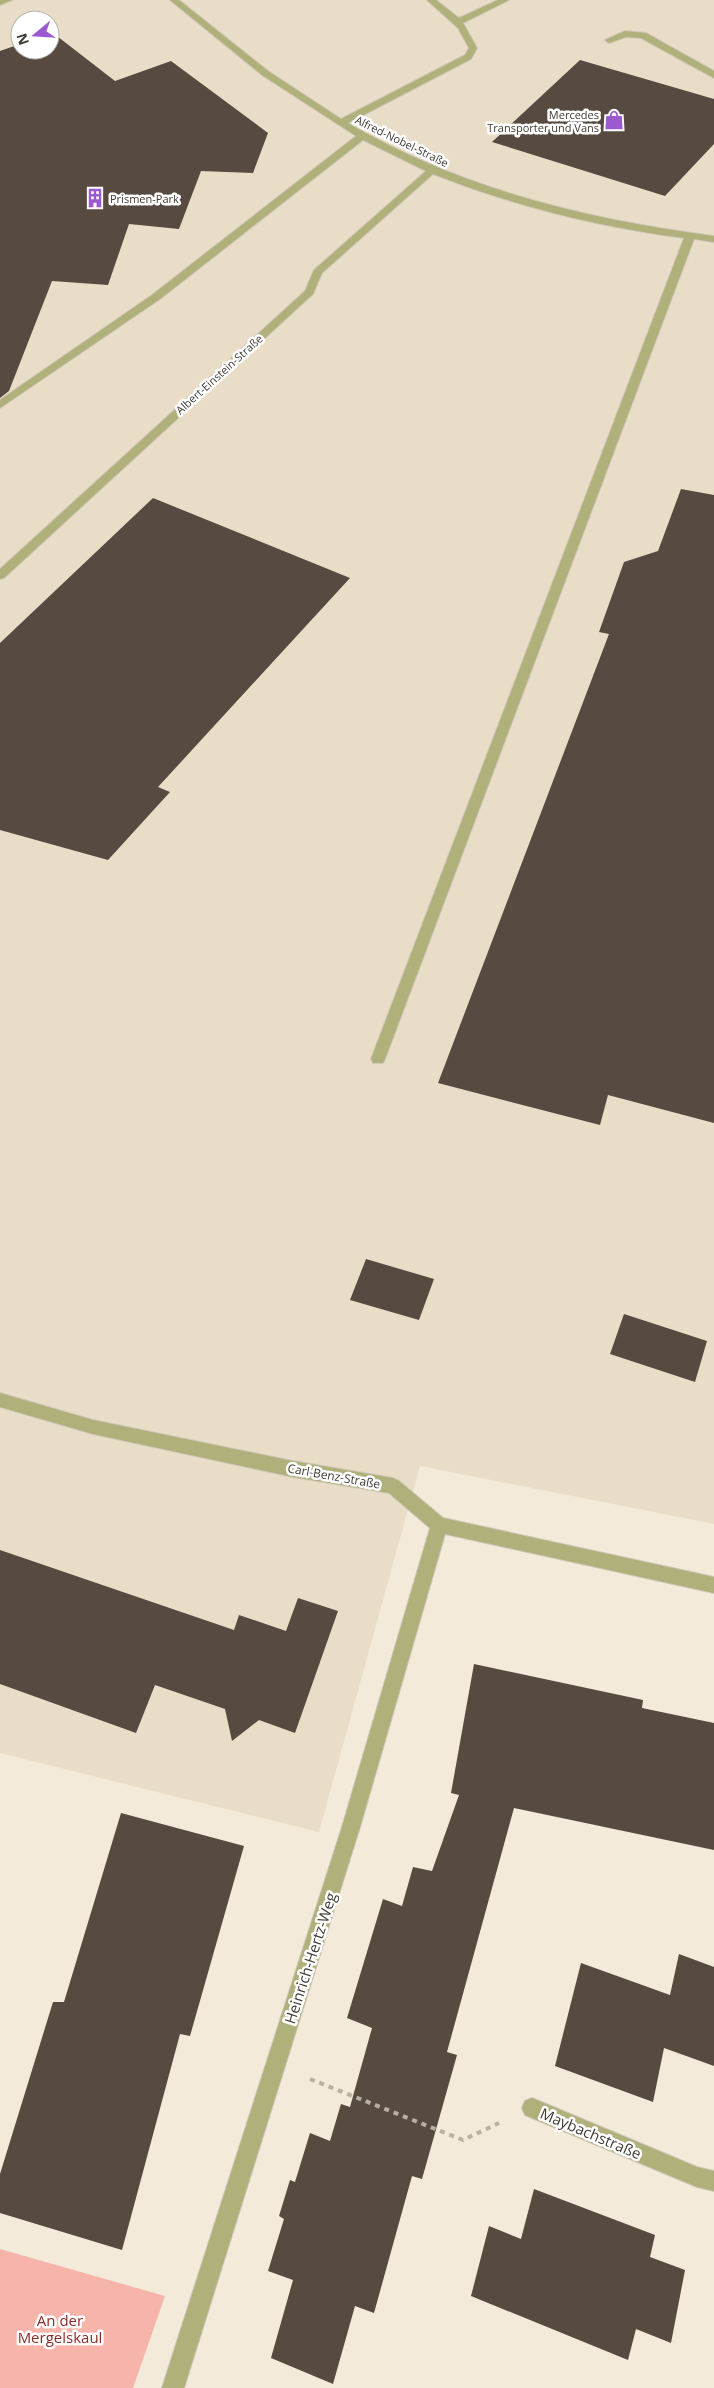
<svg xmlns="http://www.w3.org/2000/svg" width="714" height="2388" font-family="'Open Sans',sans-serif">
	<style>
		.built { fill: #eaddc7; fill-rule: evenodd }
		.green { fill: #f7b4aa }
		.building { fill: #574a41 }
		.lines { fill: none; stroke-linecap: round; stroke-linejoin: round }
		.minor-casing { stroke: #cfc7b9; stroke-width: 2 }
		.path { stroke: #b7b0a3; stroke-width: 4; stroke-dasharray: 5 5; stroke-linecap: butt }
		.minor { fill: #b0b07b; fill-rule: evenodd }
		.labels { text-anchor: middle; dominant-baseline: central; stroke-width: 5; stroke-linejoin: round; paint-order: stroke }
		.far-poi-label { font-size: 11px; fill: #3f3b35; stroke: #fff; text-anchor: end }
		.far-street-label { font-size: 11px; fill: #3f3b35; stroke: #fff }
		.street-label { font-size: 12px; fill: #3f3b35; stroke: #fff }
		.near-street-label { font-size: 15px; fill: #3f3b35; stroke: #fff }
		.near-park-label { font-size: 15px; fill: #8b2d26; stroke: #fff }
	</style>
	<rect width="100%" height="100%" fill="#f3eada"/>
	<path class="built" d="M0 0H714V1524L420 1466 319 1832 0 1753ZM20 20H50V50H20Z"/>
	<path class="green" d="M0 2249 165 2296 133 2388H0Z"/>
	<path class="building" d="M53 33 115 81 171 61 268 133 253 173 201 171 179 229 129 224 108 285 52 281 9 391 0 398V51L20 44V50H50V34Z
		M580 60 714 99V144L665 196 492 142Z
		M681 489 714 495V1123L608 1095 600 1125 438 1083 609 634 599 632 624 562 658 551Z
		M153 498 350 578 158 787 170 792 108 860 0 830V643Z
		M366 1259 434 1279 419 1320 350 1300Z
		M624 1314 707 1341 695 1382 610 1354Z
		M0 1550 234 1630 239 1615 286 1631 298 1598 338 1611 295 1733 259 1720 232 1741 225 1709 155 1685 136 1733 0 1684Z
		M474 1664 643 1700 642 1708 714 1723V1850L514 1808 447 2052 457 2055 422 2179 412 2176 374 2313 355 2306 333 2384 271 2358 293 2280 268 2271 284 2219 279 2216 290 2180 295 2182 310 2133 330 2141 341 2104 350 2107 372 2028 347 2018 383 1899 402 1906 413 1867 432 1871 459 1795 451 1793Z
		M121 1813 244 1846 190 2036 180 2034 122 2250 0 2213V2174L53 2002H64Z
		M679 1954 714 1967V2066L664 2048 653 2102 555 2066 581 1963 670 1995Z
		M534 2189 655 2235 650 2257 685 2270 671 2343 636 2329 628 2360 471 2296 489 2226 521 2239Z"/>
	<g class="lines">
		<defs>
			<path id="minor" d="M0 0H12L0 5Z
				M170 0H179L268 71 341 119 465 55 469 48 458 28 427 0H436L459 18 498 0H509L463 23 477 48 471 59 348 123C461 189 585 219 714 236V242L694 239 385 1059 383 1063H373L371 1059 684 238C598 227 514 206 433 174L322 273 313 294 4 578 0 579V569L305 291 314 270 426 171 363 140 160 299 0 408V400L152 295 356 136 262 75Z
				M625 31 646 33 714 71V78L641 38 626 37 609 43 605 40Z
				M0 1393 93 1420 293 1461 393 1478 399 1481 443 1518 714 1577V1593L445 1534 360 1827 184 2388H162L342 1827 430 1528 389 1493 293 1477 93 1434 0 1407Z
				M532 2098 697 2167 714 2171V2191L697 2187 525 2115 522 2108 525 2101Z"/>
		</defs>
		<use href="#minor" class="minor-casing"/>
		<path class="path" d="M310 2079 463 2140 499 2123"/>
		<use href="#minor" class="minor"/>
	</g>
	<defs>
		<symbol id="shop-bare" viewBox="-9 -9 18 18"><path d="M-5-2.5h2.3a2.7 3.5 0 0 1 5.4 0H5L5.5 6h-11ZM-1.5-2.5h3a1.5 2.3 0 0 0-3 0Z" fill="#9c5ad0" stroke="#fff" stroke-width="2.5" paint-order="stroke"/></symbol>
		<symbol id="building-bare" viewBox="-9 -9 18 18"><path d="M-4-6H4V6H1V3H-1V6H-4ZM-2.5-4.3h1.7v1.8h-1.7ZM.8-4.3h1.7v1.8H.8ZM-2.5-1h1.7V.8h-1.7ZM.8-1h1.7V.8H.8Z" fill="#9c5ad0" stroke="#fff" stroke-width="2.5" paint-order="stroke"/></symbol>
	</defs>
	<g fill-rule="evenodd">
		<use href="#shop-bare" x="600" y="106" width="28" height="28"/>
		<use href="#building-bare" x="81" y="184" width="28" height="28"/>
	</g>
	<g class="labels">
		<g class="far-poi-label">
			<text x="599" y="114">Mercedes<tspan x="599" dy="13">Transporter und Vans</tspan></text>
			<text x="110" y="198" text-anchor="start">Prismen-Park</text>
		</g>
		<g class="far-street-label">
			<text transform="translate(402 141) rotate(26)">Alfred-Nobel-Straße</text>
			<text transform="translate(219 374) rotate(-42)">Albert-Einstein-Straße</text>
		</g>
		<g class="street-label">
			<text transform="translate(334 1476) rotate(10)">Carl-Benz-Straße</text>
		</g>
		<g class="near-street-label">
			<text transform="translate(310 1958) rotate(-72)">Heinrich-Hertz-Weg</text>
			<text transform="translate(591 2133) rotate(23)">Maybachstraße</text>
		</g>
		<g class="near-park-label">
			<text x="60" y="2320">An der<tspan x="60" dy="17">Mergelskaul</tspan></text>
		</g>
	</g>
	<g transform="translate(35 35) rotate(252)"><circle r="24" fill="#ffffff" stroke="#b2b1ae"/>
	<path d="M0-4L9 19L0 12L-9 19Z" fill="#9c5ad0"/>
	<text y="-8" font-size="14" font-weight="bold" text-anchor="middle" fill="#3f3b35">N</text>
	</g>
</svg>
